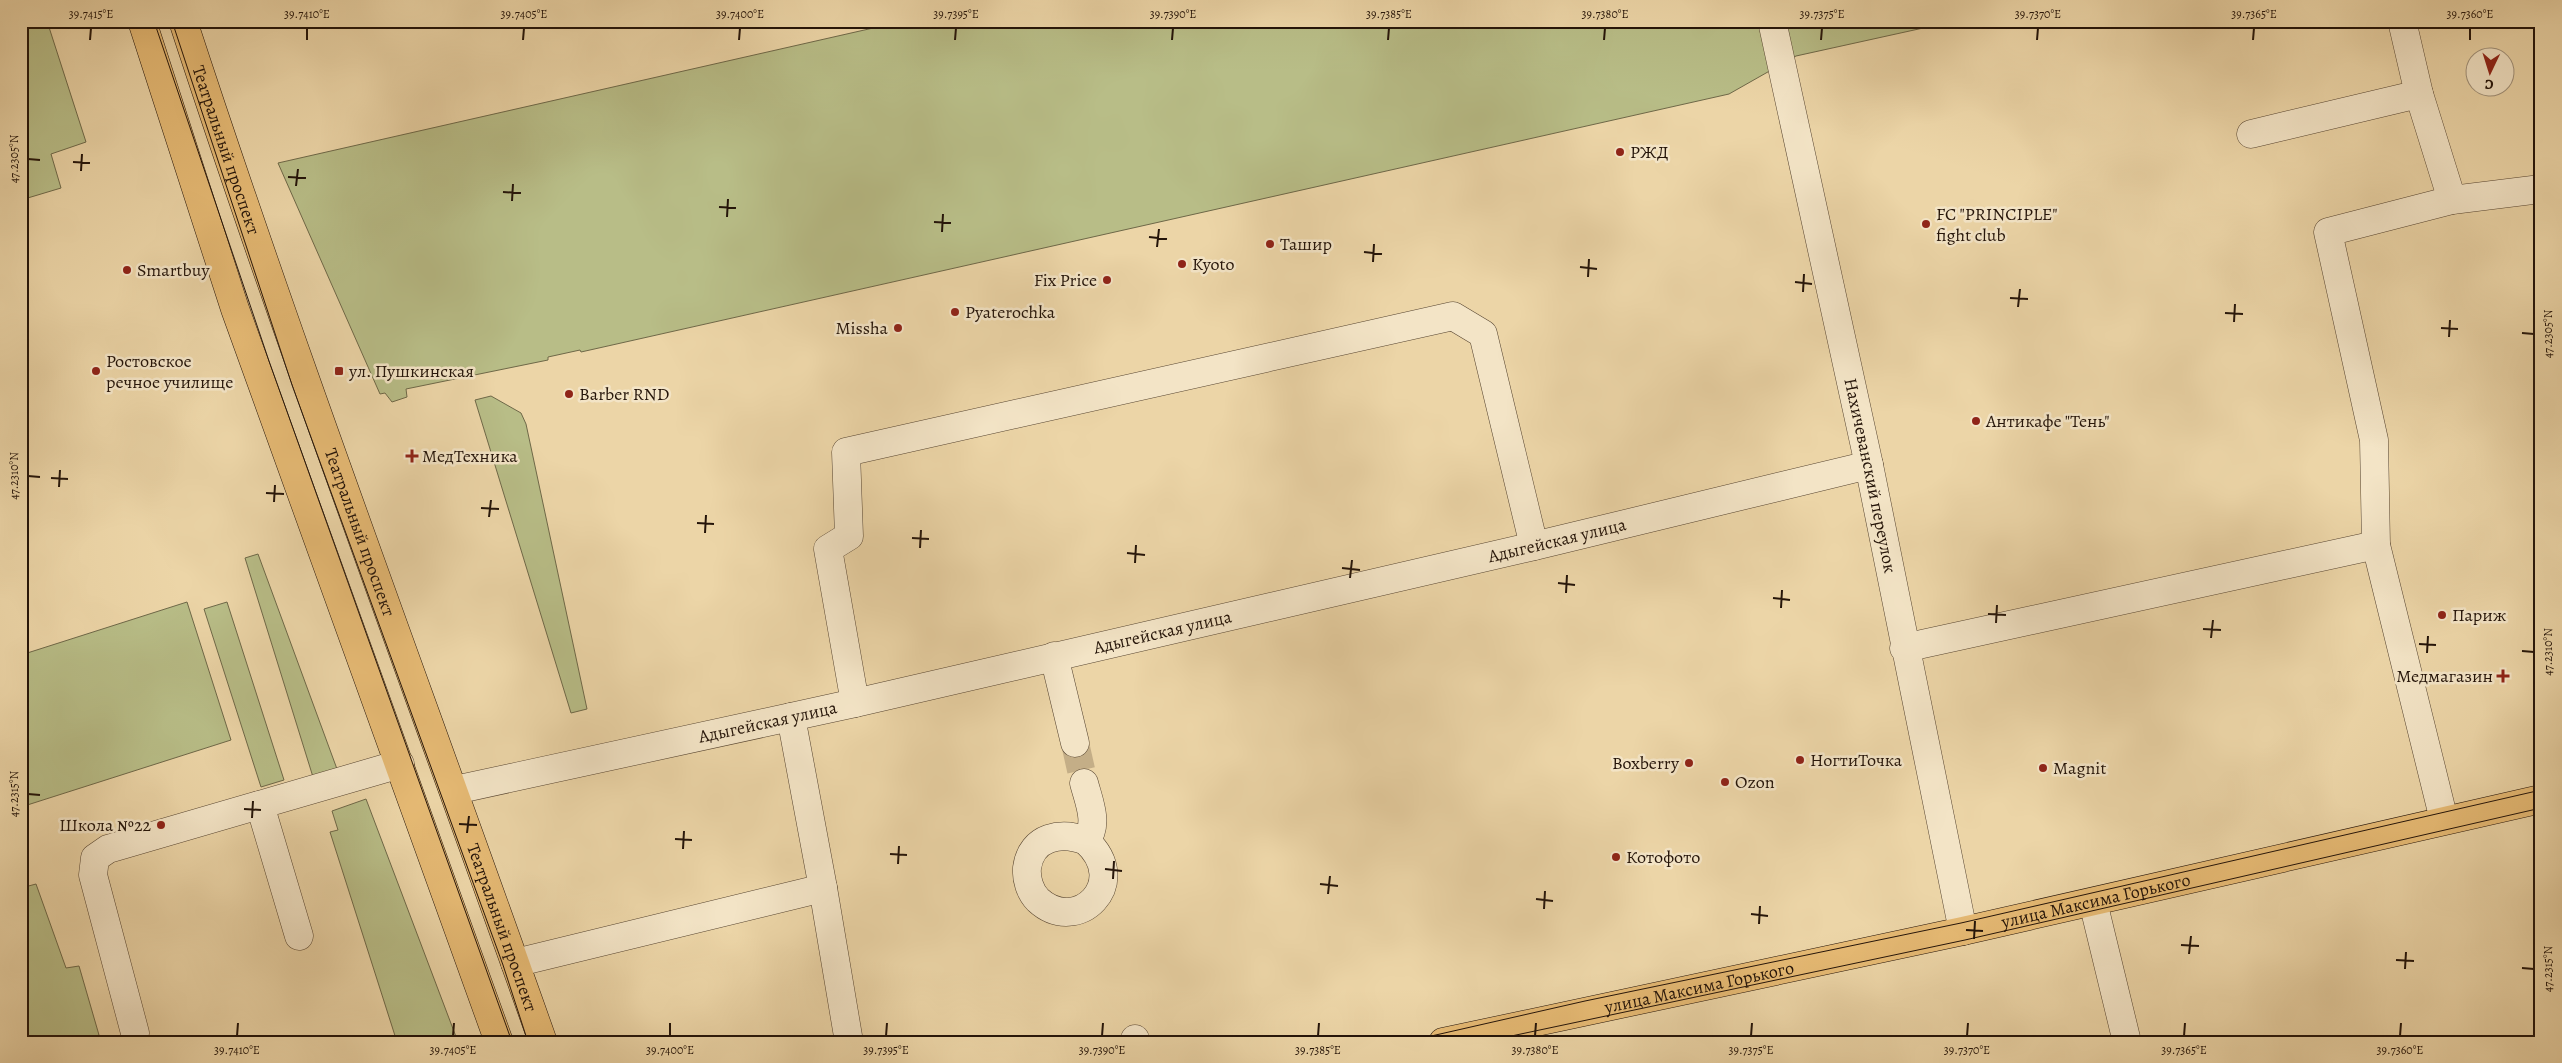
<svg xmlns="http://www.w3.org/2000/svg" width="2562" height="1063" font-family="Alegreya,serif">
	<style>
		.green { fill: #b8bd87; stroke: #6e6848 }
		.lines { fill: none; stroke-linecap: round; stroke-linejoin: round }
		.minor-tunnel { stroke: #c4ae87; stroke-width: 28; stroke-dasharray: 28 14; stroke-linecap: butt }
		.minor-casing { stroke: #564430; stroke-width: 29 }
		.major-casing { stroke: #241409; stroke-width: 29 }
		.minor { stroke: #f3e4c6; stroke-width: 28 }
		.major { stroke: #e6ba74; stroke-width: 28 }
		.tram { stroke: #241409; stroke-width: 1 }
		.ticks { fill: none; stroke: #241409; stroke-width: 2 }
		.poi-dot { fill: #8f2418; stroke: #f3e4c6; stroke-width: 2 }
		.labels { text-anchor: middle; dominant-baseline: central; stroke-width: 5; stroke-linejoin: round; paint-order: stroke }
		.street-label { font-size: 18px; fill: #241409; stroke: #f3e4c6 }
		.poi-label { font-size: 18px; fill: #241409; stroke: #f3e4c6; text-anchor: start }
		.neatline { fill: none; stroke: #241409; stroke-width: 2 }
		.ticks-label { font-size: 12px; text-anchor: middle; fill: #241409 }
	</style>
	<rect width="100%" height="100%" fill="#ecd5a7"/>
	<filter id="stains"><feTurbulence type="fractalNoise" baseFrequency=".004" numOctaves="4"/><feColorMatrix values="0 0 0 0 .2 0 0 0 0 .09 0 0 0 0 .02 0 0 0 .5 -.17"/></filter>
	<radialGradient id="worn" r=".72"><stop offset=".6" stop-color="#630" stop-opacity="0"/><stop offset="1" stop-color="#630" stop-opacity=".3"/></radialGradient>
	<path class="green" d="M21 21H47L86 142 51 154 61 188 21 200Z
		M904 21H1955L1796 56 1729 94 581 352 580 350 548 357V360L406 389 407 397 392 402 385 393 380 394 278 163Z
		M491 396 521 413 526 424 587 709 571 713 475 400Z
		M258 554 337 769 313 777 245 558Z
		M187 602 231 740 21 807V655Z
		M227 602 284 780 261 787 204 609Z
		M366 799 458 1042H397L330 832 338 830 332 811Z
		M36 884 66 968 79 966 99 1035 75 1042H30L21 1013V888Z"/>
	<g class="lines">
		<path class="minor-tunnel" d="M1075 743 1084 783"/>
		<defs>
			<g id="minor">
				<path id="s1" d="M1772 21 1869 465 1963 931"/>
				<path d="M2402 21 2419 94 2452 200"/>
				<path d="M2251 134 2419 94"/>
				<path d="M1904 648 2376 545"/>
				<path d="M1054 656 1075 743"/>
				<path d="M855 703 828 549 849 536 846 452 1453 316 1483 334 1534 546"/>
				<path d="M1084 783C1089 802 1099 824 1086 841 1062 831 1031 836 1027 868 1026 879 1030 892 1038 900 1077 936 1132 883 1086 841"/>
				<path id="s2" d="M455 790 855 703 1534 546 1869 465"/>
				<path d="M260 805 299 936"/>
				<path d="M2444 820 2376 545 2374 440 2328 232 2452 200 2541 189"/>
				<path d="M823 888 849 1042"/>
				<path d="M2093 902 2127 1042"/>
				<path d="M515 963 823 888 791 717"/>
				<path d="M135 1033 93 875 95 858 108 849 400 764"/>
				<path d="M1135 1039V1042"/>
			</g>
			<g id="major">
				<path d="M142 21 235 309 499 1042"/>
				<path id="s3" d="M183 21C295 364 423 702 543 1042"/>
				<path id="s4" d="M1443 1042 1963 931 2541 799"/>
			</g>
		</defs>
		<use href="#minor" class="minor-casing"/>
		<use href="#major" class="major-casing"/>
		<use href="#minor" class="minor"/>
		<use href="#major" class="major"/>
		<path class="tram" d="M154 21 269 361 512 1042
			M172 21 292 385 503 965 528 1042
			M1405 1042 1585 1001 1961 923 2541 790
			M1483 1042 1965 940 2541 808"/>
	</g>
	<path class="ticks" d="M90 40 91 28M307 40V28M523 40 524 28M739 40 740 28M955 40 956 28M1172 40 1173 28M1388 40 1389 28M1604 40 1605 28M1821 40 1822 28M2037 40 2038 28M2253 40 2254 28M2470 40V28M28 159 40 160M73 162 90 163M81 171 82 154M288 177 306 178M296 186 298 169M503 192 521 193M512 201 513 184M719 207 736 208M727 217 728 199M934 222 951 223M942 232 943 214M1149 237 1167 239M1157 247 1159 229M1364 252 1382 254M1373 262 1374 244M1580 267 1597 269M1588 277 1589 259M1795 282 1812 284M1803 292 1804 274M2010 298 2028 299M2018 307 2020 289M2225 313 2243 314M2234 322 2235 304M2441 328 2458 329M2522 333 2534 334M2449 337 2450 320M28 476 40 477M51 478 68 479M59 487 60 470M266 493 284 494M274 502 275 485M481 508 499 509M489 517 491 500M697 523 714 524M705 533 706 515M912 538 929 539M920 548 921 530M1127 553 1145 555M1135 563 1136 545M1342 568 1360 570M1350 578 1352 560M1558 583 1575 585M1566 593 1567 575M1773 598 1790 600M1781 608 1782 590M1988 614 2006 615M1996 623 1997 605M2203 629 2221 630M2211 638 2213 620M2419 644 2436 645M2522 651 2534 652M2427 653 2428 636M28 794 40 795M244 809 261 810M252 818 253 801M459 824 477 825M467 833 469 816M675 839 692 840M683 849 684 831M890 854 907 855M898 864 899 846M1105 869 1122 871M1113 879 1114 861M1320 884 1338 886M1328 894 1330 876M1536 899 1553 901M1544 909 1545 891M1751 914 1768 916M1759 924 1760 906M1966 930 1983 931M1974 939 1975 921M2181 945 2199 946M2189 954 2191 936M2396 960 2414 961M2522 968 2534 969M2405 969 2406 952M237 1036 238 1023M453 1036 454 1023M670 1036V1023M886 1036 887 1023M1102 1036 1103 1023M1318 1036 1319 1023M1535 1036 1536 1023M1751 1036 1752 1023M1967 1036 1968 1023M2184 1036 2185 1023M2400 1036 2401 1023"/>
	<g class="poi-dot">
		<circle cx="1620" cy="152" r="5"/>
		<circle cx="1926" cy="224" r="5"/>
		<circle cx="1270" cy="244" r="5"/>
		<circle cx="1182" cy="264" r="5"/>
		<circle cx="127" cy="270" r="5"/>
		<circle cx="1107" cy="280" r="5"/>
		<circle cx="955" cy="312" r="5"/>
		<circle cx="898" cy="328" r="5"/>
		<circle cx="96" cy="371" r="5"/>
		<rect x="334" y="366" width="10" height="10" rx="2.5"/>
		<circle cx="569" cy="394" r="5"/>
		<circle cx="1976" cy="421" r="5"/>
		<path d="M409.5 448.5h5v5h5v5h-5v5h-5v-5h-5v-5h5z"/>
		<circle cx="2442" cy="615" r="5"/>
		<path d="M2500.5 668.5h5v5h5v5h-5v5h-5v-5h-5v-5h5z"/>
		<circle cx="1800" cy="760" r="5"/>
		<circle cx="1689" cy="763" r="5"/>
		<circle cx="2043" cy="768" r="5"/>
		<circle cx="1725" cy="782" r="5"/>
		<circle cx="161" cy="825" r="5"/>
		<circle cx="1616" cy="857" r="5"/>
	</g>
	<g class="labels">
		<g class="street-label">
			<text stroke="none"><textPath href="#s3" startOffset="136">Театральный проспект</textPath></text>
			<text stroke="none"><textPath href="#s1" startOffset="465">Нахичеванский переулок</textPath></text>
			<text stroke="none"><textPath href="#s3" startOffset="541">Театральный проспект</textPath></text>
			<text stroke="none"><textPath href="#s2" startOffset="1130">Адыгейская улица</textPath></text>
			<text stroke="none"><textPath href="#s2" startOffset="725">Адыгейская улица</textPath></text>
			<text stroke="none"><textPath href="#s2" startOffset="320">Адыгейская улица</textPath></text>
			<text stroke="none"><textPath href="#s4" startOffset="668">улица Максима Горького</textPath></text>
			<text stroke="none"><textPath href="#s3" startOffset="961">Театральный проспект</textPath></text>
			<text stroke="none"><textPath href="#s4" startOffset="262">улица Максима Горького</textPath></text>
		</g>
		<g class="poi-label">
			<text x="1630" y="152">РЖД</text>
			<text x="1936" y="214">FC "PRINCIPLE"<tspan x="1936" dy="21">fight club</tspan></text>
			<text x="1280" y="244">Ташир</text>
			<text x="1192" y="264">Kyoto</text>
			<text x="137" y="270">Smartbuy</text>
			<text x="1097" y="280" text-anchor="end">Fix Price</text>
			<text x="965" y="312">Pyaterochka</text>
			<text x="888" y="328" text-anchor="end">Missha</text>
			<text x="106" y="361">Ростовское<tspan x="106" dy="21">речное училище</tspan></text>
			<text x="349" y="371">ул. Пушкинская</text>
			<text x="579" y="394">Barber RND</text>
			<text x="1986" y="421">Антикафе "Тень"</text>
			<text x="422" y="456">МедТехника</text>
			<text x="2452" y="615">Париж</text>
			<text x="2493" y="676" text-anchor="end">Медмагазин</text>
			<text x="1810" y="760">НогтиТочка</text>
			<text x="1679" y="763" text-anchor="end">Boxberry</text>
			<text x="2053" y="768">Magnit</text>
			<text x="1735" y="782">Ozon</text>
			<text x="151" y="825" text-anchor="end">Школа №22</text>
			<text x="1626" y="857">Котофото</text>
		</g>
	</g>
	<rect width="2562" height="1063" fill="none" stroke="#ecd5a7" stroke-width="55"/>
	<g transform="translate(2490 72) rotate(184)"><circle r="24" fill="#f3e4c6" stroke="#a0917a"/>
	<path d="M0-4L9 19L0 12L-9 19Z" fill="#8f2418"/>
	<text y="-8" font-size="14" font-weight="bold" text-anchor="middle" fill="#241409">С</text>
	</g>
	<rect x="28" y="28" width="2506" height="1008" class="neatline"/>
	<g class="ticks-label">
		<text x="91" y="18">39.7415°E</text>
		<text x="307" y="18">39.7410°E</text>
		<text x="524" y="18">39.7405°E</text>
		<text x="740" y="18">39.7400°E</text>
		<text x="956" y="18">39.7395°E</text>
		<text x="1173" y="18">39.7390°E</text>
		<text x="1389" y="18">39.7385°E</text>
		<text x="1605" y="18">39.7380°E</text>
		<text x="1822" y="18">39.7375°E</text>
		<text x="2038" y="18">39.7370°E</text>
		<text x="2254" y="18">39.7365°E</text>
		<text x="2470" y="18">39.7360°E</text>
		<text transform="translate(14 159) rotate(-90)" y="4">47.2305°N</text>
		<text transform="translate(2548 334) rotate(-90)" y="4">47.2305°N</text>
		<text transform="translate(14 476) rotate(-90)" y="4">47.2310°N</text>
		<text transform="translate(2548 652) rotate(-90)" y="4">47.2310°N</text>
		<text transform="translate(14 794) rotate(-90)" y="4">47.2315°N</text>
		<text transform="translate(2548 969) rotate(-90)" y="4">47.2315°N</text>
		<text x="237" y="1054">39.7410°E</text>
		<text x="453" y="1054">39.7405°E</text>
		<text x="670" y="1054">39.7400°E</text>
		<text x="886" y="1054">39.7395°E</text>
		<text x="1102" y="1054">39.7390°E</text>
		<text x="1318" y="1054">39.7385°E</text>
		<text x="1535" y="1054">39.7380°E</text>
		<text x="1751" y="1054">39.7375°E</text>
		<text x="1967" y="1054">39.7370°E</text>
		<text x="2184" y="1054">39.7365°E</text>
		<text x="2400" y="1054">39.7360°E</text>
	</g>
	<rect width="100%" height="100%" filter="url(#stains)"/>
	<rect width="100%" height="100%" fill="url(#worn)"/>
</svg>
